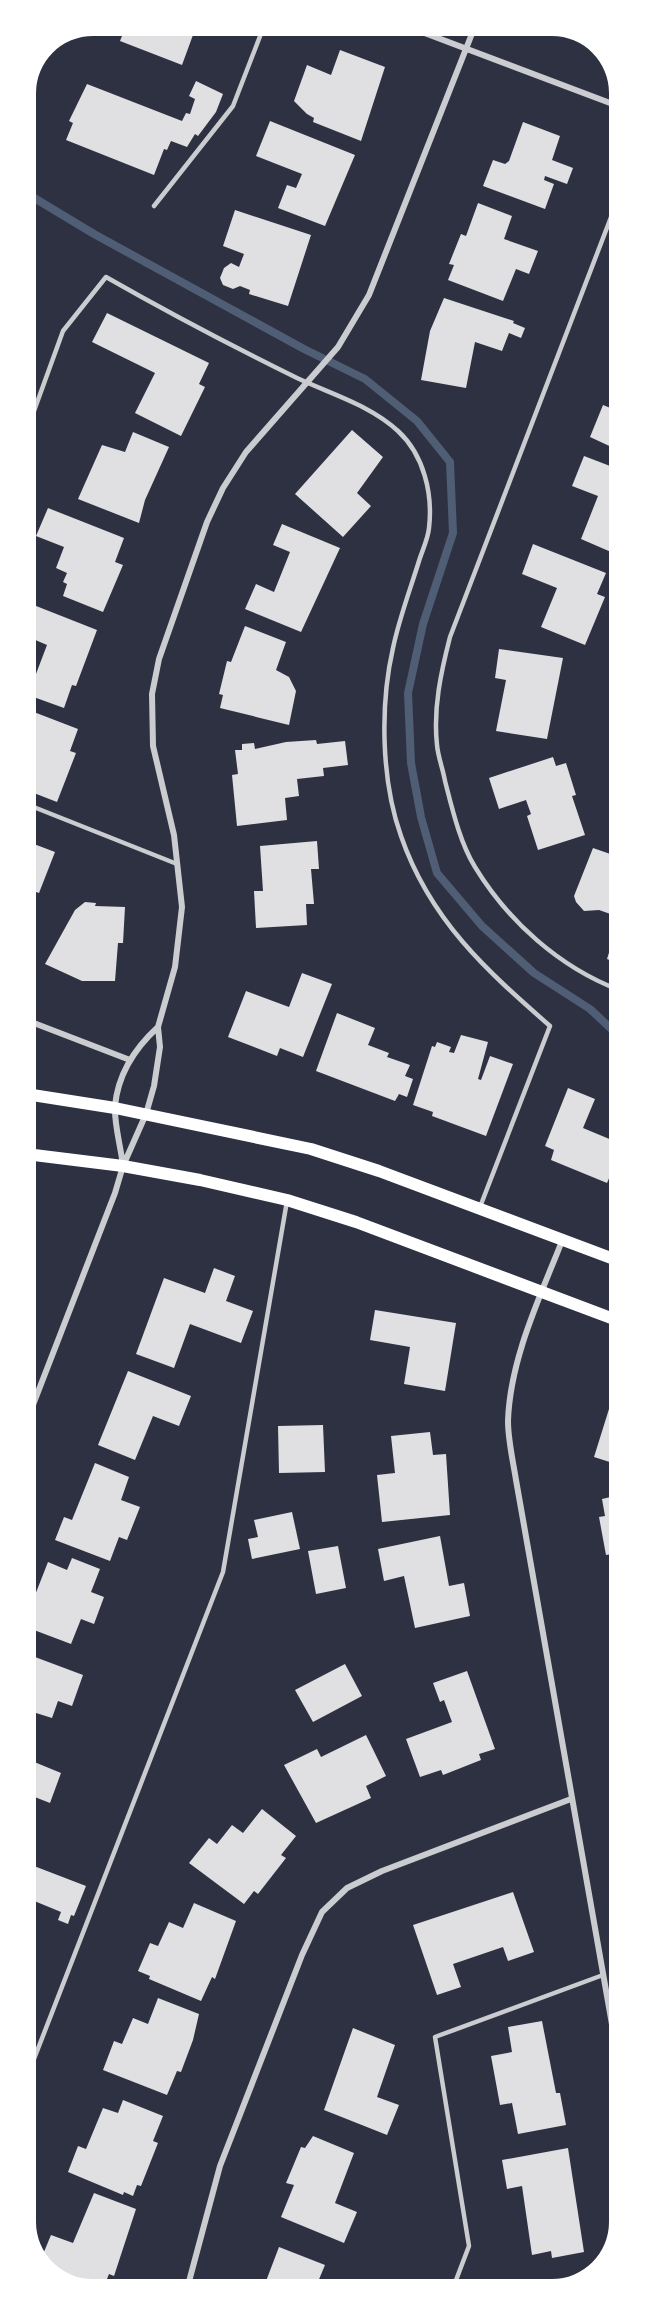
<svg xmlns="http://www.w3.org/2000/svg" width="645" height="2315" font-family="'Space Grotesk',sans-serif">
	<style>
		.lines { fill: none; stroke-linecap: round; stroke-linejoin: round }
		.stream { stroke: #4f5d75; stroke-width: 8 }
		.building { fill: #e0e0e3 }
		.service { stroke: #caccd0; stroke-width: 4.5 }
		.minor { stroke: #caccd0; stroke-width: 6 }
		.secondary { stroke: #fff; stroke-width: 12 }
	</style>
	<rect width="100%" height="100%" fill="#2d3142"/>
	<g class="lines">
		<path class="stream" d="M26 193 94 234 304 349 365 379 417 421 450 462 453 533 423 624 408 693 411 763 421 817 437 873 482 926 534 973 590 1009 619 1036"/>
	</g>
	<path class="building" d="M126 26H176L175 28 193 35 182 65 120 41Z
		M340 50 385 67 361 141 313 122 314 118 307 114 294 101 307 65 331 75Z
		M196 81 223 94 216 112 198 136 195 134 187 147 171 141 167 150 164 149 154 175 66 140 73 123 69 121 87 84 182 121 186 113 190 114 195 99 189 96Z
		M270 121 355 155 325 226 278 208 287 185 296 188 302 174 256 156Z
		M523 122 560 136 552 160 573 168 567 184 545 176 544 180 554 184 545 209 483 186 493 160 505 164 509 161Z
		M478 203 512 216 504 239 538 251 529 274 516 269 503 301 448 280 454 265 449 264 461 234 466 236Z
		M235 210 311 235 288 306 249 294 250 290 240 286 233 289 223 285 220 278 224 268 231 263 239 267 244 254 223 246Z
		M444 298 514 321 513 323 525 328 521 338 509 333 502 351 475 342 466 388 421 380 430 331Z
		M107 313 209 363 199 384 205 387 181 436 135 413 155 373 92 342Z
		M603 405 618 411V450L590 437Z
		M352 430 383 457 357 493 371 506 343 537 295 494Z
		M133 432 169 447 145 500 139 523 78 499 102 445 125 452Z
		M584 456 618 469V555L581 539 598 496 572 486Z
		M48 508 124 538 115 562 123 565 103 612 63 596 67 584 63 582 67 573 56 568 64 547 36 536Z
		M282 524 340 548 301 632 245 609 256 584 274 592 290 552 273 545Z
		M533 544 606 573 597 594 605 597 585 645 541 627 557 588 522 574Z
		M26 602 97 630 76 686 72 685 64 708 28 695 47 645 26 636Z
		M245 626 286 642 276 670 289 677 296 691 289 725 220 708 223 695 219 694 227 661 231 662Z
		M499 649 563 658 547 739 496 731 506 680 495 678Z
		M26 709 78 729 70 751 76 753 57 802 26 790Z
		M316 740 317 744 345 741 348 765 323 768 324 776 297 779 299 796 285 798 287 820 237 826 232 775 238 774 235 750H242V744L254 743 255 749 286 742Z
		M553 757 556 766 566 763 576 795 572 796 585 835 538 850 527 816 531 814 526 800 499 809 489 778Z
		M26 841 55 852 39 893 36 892 26 916Z
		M317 841 319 869H311L314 904H306L307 925 256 928 254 891H263L260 846Z
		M593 848 619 857V917L599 910 584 911 576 902 574 896Z
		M85 902 96 903 95 906 125 907 123 943H118L115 981H82L45 964 75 910Z
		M618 924H619V964L607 959Z
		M302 973 332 984 303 1057 280 1048 277 1056 228 1037 246 991 289 1007Z
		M337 1013 375 1028 368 1045 389 1053 387 1057 410 1065 405 1076 413 1079 407 1097 399 1094 395 1101 316 1071Z
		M461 1035 488 1042 478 1079 481 1080 490 1056 513 1064 486 1136 432 1116 433 1112 413 1105 432 1046 435 1047 437 1042 451 1047 449 1052 454 1053Z
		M568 1088 595 1099 583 1128 619 1143V1155L607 1183 551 1160 554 1150 545 1146Z
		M214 1268 235 1276 226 1301 253 1311 241 1343 190 1324 174 1368 136 1354 164 1278 205 1293Z
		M375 1310 456 1323 445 1391 404 1384 410 1347 370 1340Z
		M128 1371 191 1396 179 1426 153 1416 135 1460 98 1445Z
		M616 1395 619 1396V1465L594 1457 609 1409 611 1410Z
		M323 1425 325 1472 279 1473 278 1426Z
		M430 1432 433 1455 446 1454 450 1515 382 1522 377 1475 395 1473 391 1436Z
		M95 1463 129 1477 121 1500 140 1507 127 1540 119 1537 110 1561 55 1540 64 1517 72 1520Z
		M619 1495V1576L616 1577 612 1554 606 1555 599 1517 605 1516 602 1499Z
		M292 1512 300 1549 252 1559 248 1539 258 1537 254 1520Z
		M440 1536 449 1586 464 1583 470 1616 415 1628 404 1576 384 1581 378 1549Z
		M338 1546 346 1588 316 1594 308 1551Z
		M72 1558 100 1569 91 1592 104 1597 94 1624 81 1619 71 1644 26 1627V1618L48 1562 67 1570Z
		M27 1654 83 1675 72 1706 58 1701 52 1718 36 1713 27 1736Z
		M345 1664 362 1696 313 1722 295 1690Z
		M467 1671 495 1749 479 1754 481 1760 443 1775 441 1770 420 1777 406 1739 452 1722 444 1700 440 1702 433 1683Z
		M366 1735 386 1776 366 1786 371 1798 316 1823 284 1765 317 1749 321 1757Z
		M27 1759 61 1773 50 1803 27 1794Z
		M262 1809 296 1836 281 1855 286 1858 258 1894 254 1891 244 1904 189 1863 209 1838 217 1844 232 1825 243 1833Z
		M34 1866 86 1886 74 1916 71 1915 68 1924 58 1920 61 1912 27 1898V1885Z
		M513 1892 534 1952 508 1961 503 1947 453 1964 461 1987 437 1995 413 1925Z
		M194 1903 236 1921 215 1979 212 1977 201 2001 149 1979 150 1976 138 1971 150 1943 158 1946 169 1922 183 1928Z
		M158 1998 199 2014 193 2040 181 2072 177 2071 167 2095 103 2070 114 2041 122 2044 133 2018 148 2024Z
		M542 2021 556 2093H560L566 2125 518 2134 512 2103 500 2105 491 2056 512 2052 508 2027Z
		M353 2028 395 2045 377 2097 399 2105 387 2135 324 2110Z
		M123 2100 163 2116 153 2141 158 2143 141 2186 137 2185 133 2196 124 2192 123 2195 68 2172 78 2146 86 2149 103 2108 118 2113Z
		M313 2136 354 2153 335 2203 357 2212 344 2243 281 2217 294 2185 286 2183 301 2147 305 2148Z
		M568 2148 584 2252 552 2258 551 2251 532 2255 522 2186 507 2189 502 2160Z
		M94 2193 136 2209 114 2276 109 2274 103 2289 45 2266 41 2259 51 2235 73 2243Z
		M279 2247 325 2265 315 2289H263Z"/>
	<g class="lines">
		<path class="service" d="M618 199 450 637C441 672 433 708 437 745 438 757 443 769 445 781 452 808 460 843 475 867 508 921 559 967 619 990
			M154 206 233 106 264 26
			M26 433 63 331 106 277C169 313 232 346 297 378 331 394 370 405 398 431 424 455 433 494 429 528 428 539 422 551 419 561 410 590 399 619 393 648 380 705 381 780 401 836 430 920 486 970 550 1026L480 1207
			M26 804 177 864
			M27 2077 223 1572 287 1201
			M453 2288 469 2246 435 2037 603 1975"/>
		<path class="minor" d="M406 26 618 106
			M26 1020 130 1060
			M123 1166C121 1147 114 1125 115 1106 118 1074 135 1048 158 1027
			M562 1241C540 1297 510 1359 508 1421 508 1440 513 1461 516 1480L619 2064
			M26 1423 115 1193 123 1166 146 1114 154 1086 160 1047 158 1027 175 967 182 907 174 835 153 746 152 694 159 659 207 522 223 488 246 452 338 347 369 295 475 26
			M187 2289 220 2166 302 1955 322 1912 347 1888 382 1871 571 1799"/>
		<path class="secondary" d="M26 1094 115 1108 311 1149 379 1171 619 1261
			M26 1154 123 1166 200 1180 287 1200 356 1222 619 1321"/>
	</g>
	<path d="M0 0H645V2315H0ZM93 36H552A57 57 0 0 1 609 93V2222A57 57 0 0 1 552 2279H93A57 57 0 0 1 36 2222V93A57 57 0 0 1 93 36Z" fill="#fff" fill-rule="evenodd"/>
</svg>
